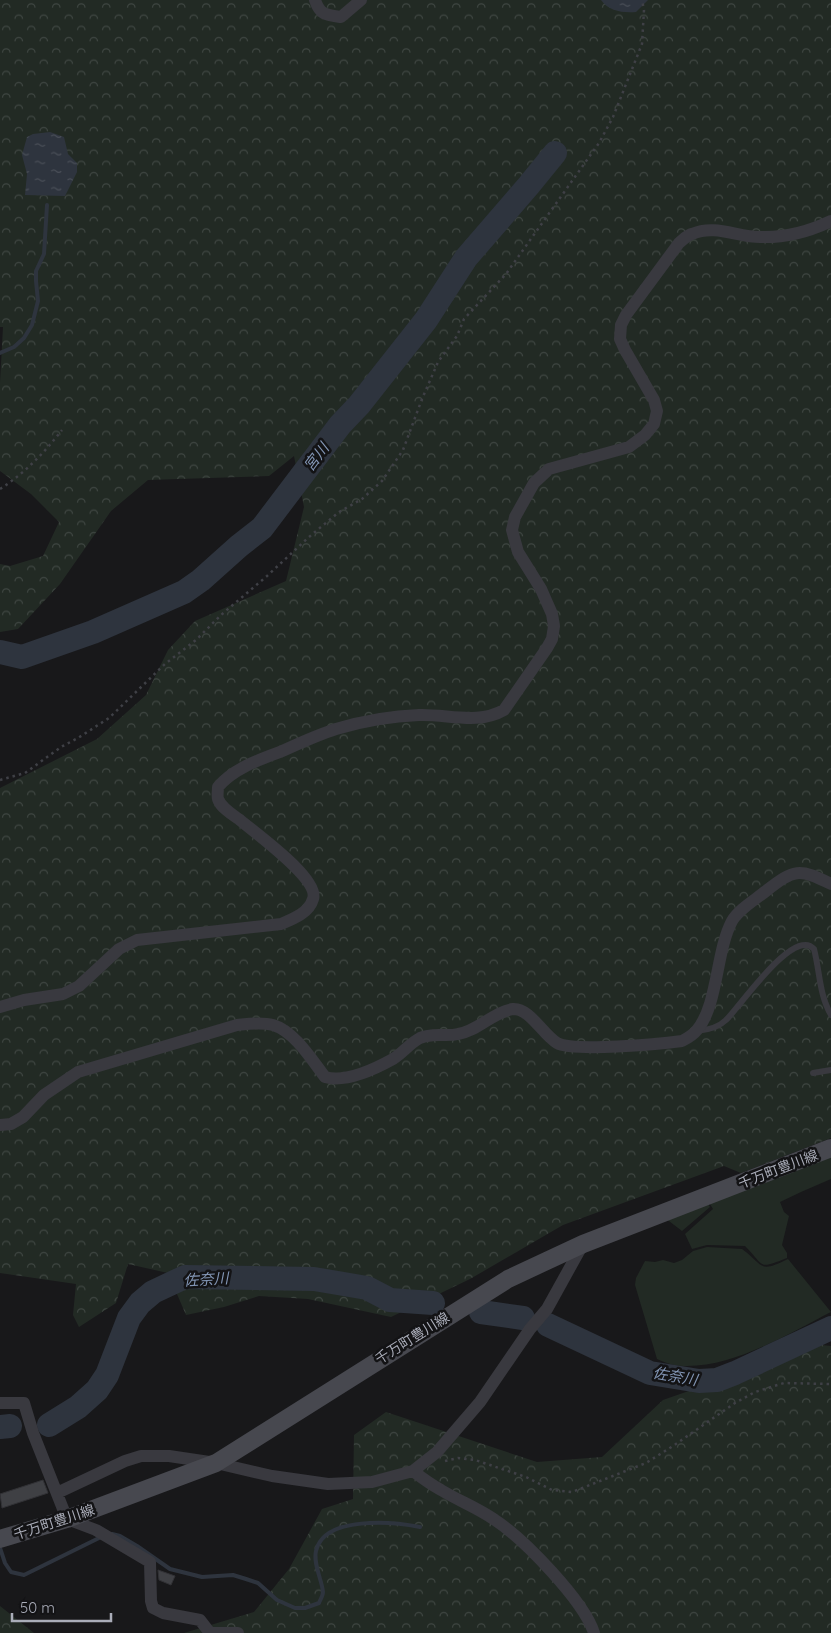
<svg xmlns="http://www.w3.org/2000/svg" width="831" height="1633" font-family="Quicksand,'Noto Sans JP',sans-serif">
	<style>
		.green { fill: #222a24 }
		.forest { fill: url(#forest-crowns) }
		.water { fill: url(#water-ripples) }
		.lines { fill: none; stroke-linecap: round; stroke-linejoin: round }
		.stream { stroke: #2e343e; stroke-width: 4 }
		.river { stroke: #2e343e; stroke-width: 24 }
		.building { fill: #3f4044; stroke: #323236 }
		.path { stroke: #3f4046; stroke-width: 2.5; stroke-dasharray: 2.5 4; stroke-linecap: butt }
		.service { stroke: #39393f; stroke-width: 6 }
		.minor { stroke: #39393f; stroke-width: 12 }
		.secondary { stroke: #47484f; stroke-width: 18 }
		.labels { text-anchor: middle; dominant-baseline: central; stroke-width: 5; stroke-linejoin: round; paint-order: stroke }
		.street-label { font-size: 14px; fill: #aaadb9; stroke: #131315 }
		.water-label { font-size: 15px; font-style: italic; fill: #8295b4; stroke: #131315 }
	</style>
	<defs>
		<pattern id="forest-crowns" width="20" height="18" patternUnits="userSpaceOnUse" patternTransform="scale(1.25)"><rect width="20" height="18" fill="#222a24"/><path d="M2 6a3 3 0 1 1 6 0M12 15a3 3 0 1 1 6 0" fill="none" stroke="#3f4642"/></pattern>
		<pattern id="water-ripples" width="26" height="14" patternUnits="userSpaceOnUse" patternTransform="scale(1.25)"><rect width="26" height="14" fill="#2e343e"/><path d="M2 4q2-2 4 0t4 0M15 11q2-2 4 0t4 0" fill="none" stroke="#4a4f58"/></pattern>
	</defs>
	<rect width="100%" height="100%" fill="#18181a"/>
	<path class="green" d="M831 1155V1179L801 1192 780 1202 784 1212 789 1216 782 1245 787 1253V1258C757 1270 765 1266 745 1246L707 1245 692 1249 685 1234 713 1209 708 1201Z
		M707 1202 710 1207 682 1231 665 1218Z
		M707 1247 742 1249C764 1265 758 1274 788 1259L831 1312C788 1334 733 1368 683 1366 674 1366 666 1363 657 1359L635 1285 636 1278 645 1261 655 1262 663 1260 674 1263 682 1260 693 1251Z"/>
	<path class="forest" d="M0 0H831V1138L741 1173 724 1166 563 1225 470 1279 391 1317 308 1299 259 1296 224 1307 186 1315 168 1273 128 1264 116 1303 79 1327 73 1315 76 1284 0 1273V788L97 739 146 695 168 650 195 621 286 581 304 507 294 456 269 476 148 480 111 511 60 584 18 629 0 632V564L10 566 43 556 59 522 31 494 0 471V383L3 327H0Z
		M821 1345 831 1346V1633H184L254 1612 289 1569 322 1509 353 1499 354 1435 386 1412 537 1462 602 1457 663 1400Z
		M0 1606 34 1633H0Z"/>
	<path class="water" d="M601 0H648L636 12C622 13 609 11 601 0Z
		M50 132 64 137 68 154 77 163V172L65 196 25 195 27 174 22 155 27 137 33 134Z"/>
	<g class="lines">
		<path class="stream" d="M0 353 14 347 24 338 32 325 38 301 36 281V271L44 254 47 205
			M112 1534 120 1536 137 1546 170 1569 202 1577 233 1575 246 1579 258 1583 277 1600 295 1608H305L319 1603C320 1600 323 1596 323 1592 322 1580 313 1564 316 1551 324 1515 394 1522 420 1527
			M0 1548 5 1563 11 1572 24 1575 101 1537"/>
		<path class="river" d="M0 652 22 657 93 632 184 592 201 580 239 546 262 528 340 425 359 405 426 320 466 258 529 185 555 153
			M481 1312 523 1318
			M548 1325 650 1373 699 1381 717 1380 735 1373 831 1328
			M49 1425 78 1407 97 1390 107 1375 129 1318 140 1303 153 1292 185 1277 314 1279 367 1288 390 1300 433 1303
			M0 1427 10 1426"/>
	</g>
	<path class="building" d="M43 1480 48 1493 2 1508 0 1494Z
		M158 1570 175 1576 171 1585 159 1580Z"/>
	<g class="lines">
		<path class="path" d="M0 489C25 473 44 453 62 430
			M0 780 25 773 61 747 78 738 109 718 165 664 196 640 221 615 267 576 309 537 339 512 362 499 382 481 403 450 422 399 438 362 457 336 464 319 506 274 599 143 613 117 642 44 644 10 642 0
			M445 1461 458 1458 475 1460 526 1477 552 1490 572 1492 646 1463 673 1446 735 1403 755 1392 784 1383 831 1384"/>
		<path class="service" d="M697 1031C708 1030 718 1028 726 1020 739 1008 794 926 814 949 820 972 819 994 831 1015
			M813 1073 831 1070"/>
		<path class="minor" d="M315 0C320 15 326 15 341 17L361 0
			M0 1007 24 1000 63 994 79 986 119 949 137 940 281 924C293 919 309 913 313 899 320 879 255 833 240 820 233 815 221 808 218 799 217 796 218 790 218 787 233 769 258 760 280 752 298 744 317 735 336 729 363 721 391 716 419 715 448 714 478 725 504 710L547 648 552 639 554 626 552 614 541 589 518 552 512 530 515 517 534 483 549 469 629 447 645 435 654 424 657 411 654 400 625 350 620 339 621 325 626 315 679 243C683 240 687 235 692 234 715 224 737 237 760 237 786 238 808 232 831 221
			M0 1125 11 1124 23 1117 44 1095 78 1072 237 1025C248 1024 261 1022 273 1025 294 1031 312 1060 325 1077 346 1083 375 1069 393 1059 403 1053 410 1043 420 1038 433 1032 445 1037 458 1034 478 1031 493 1012 513 1009 530 1008 543 1035 557 1043 573 1052 660 1044 682 1041 688 1038 693 1035 697 1030 718 1005 716 951 732 921 739 909 755 900 766 891 794 869 799 868 831 884
			M0 1403H24L33 1433 67 1519 96 1530 150 1562 151 1601 153 1608 163 1613 200 1620 210 1633H238
			M413 1471C422 1478 432 1485 441 1490 459 1501 478 1508 495 1520 524 1539 584 1601 594 1633
			M57 1493 125 1461 141 1456H169L216 1463 272 1476 328 1484 372 1482 413 1471 437 1452 480 1402 530 1329 547 1309 583 1244"/>
		<path class="secondary" d="M0 1539 67 1519 216 1463 508 1279 583 1244 831 1148"/>
	</g>
	<g class="labels">
		<g class="street-label">
			<text transform="translate(778 1169) rotate(-21)">千万町豊川線</text>
			<text transform="translate(412 1338) rotate(-32)">千万町豊川線</text>
			<text transform="translate(54 1522) rotate(-18)">千万町豊川線</text>
		</g>
		<g class="water-label">
			<text transform="translate(316 457) rotate(-53)">宮川</text>
			<text transform="translate(206 1279) rotate(-3)">佐奈川</text>
			<text transform="translate(675 1376) rotate(10)">佐奈川</text>
		</g>
	</g>
	<path d="M12 1613v8h99v-8" fill="none" stroke="#aaadb9" stroke-width="2.5"/>
	<text x="20" y="1613" font-size="15" fill="#aaadb9" stroke="#131315" stroke-width="4" paint-order="stroke">50 m</text>
</svg>
